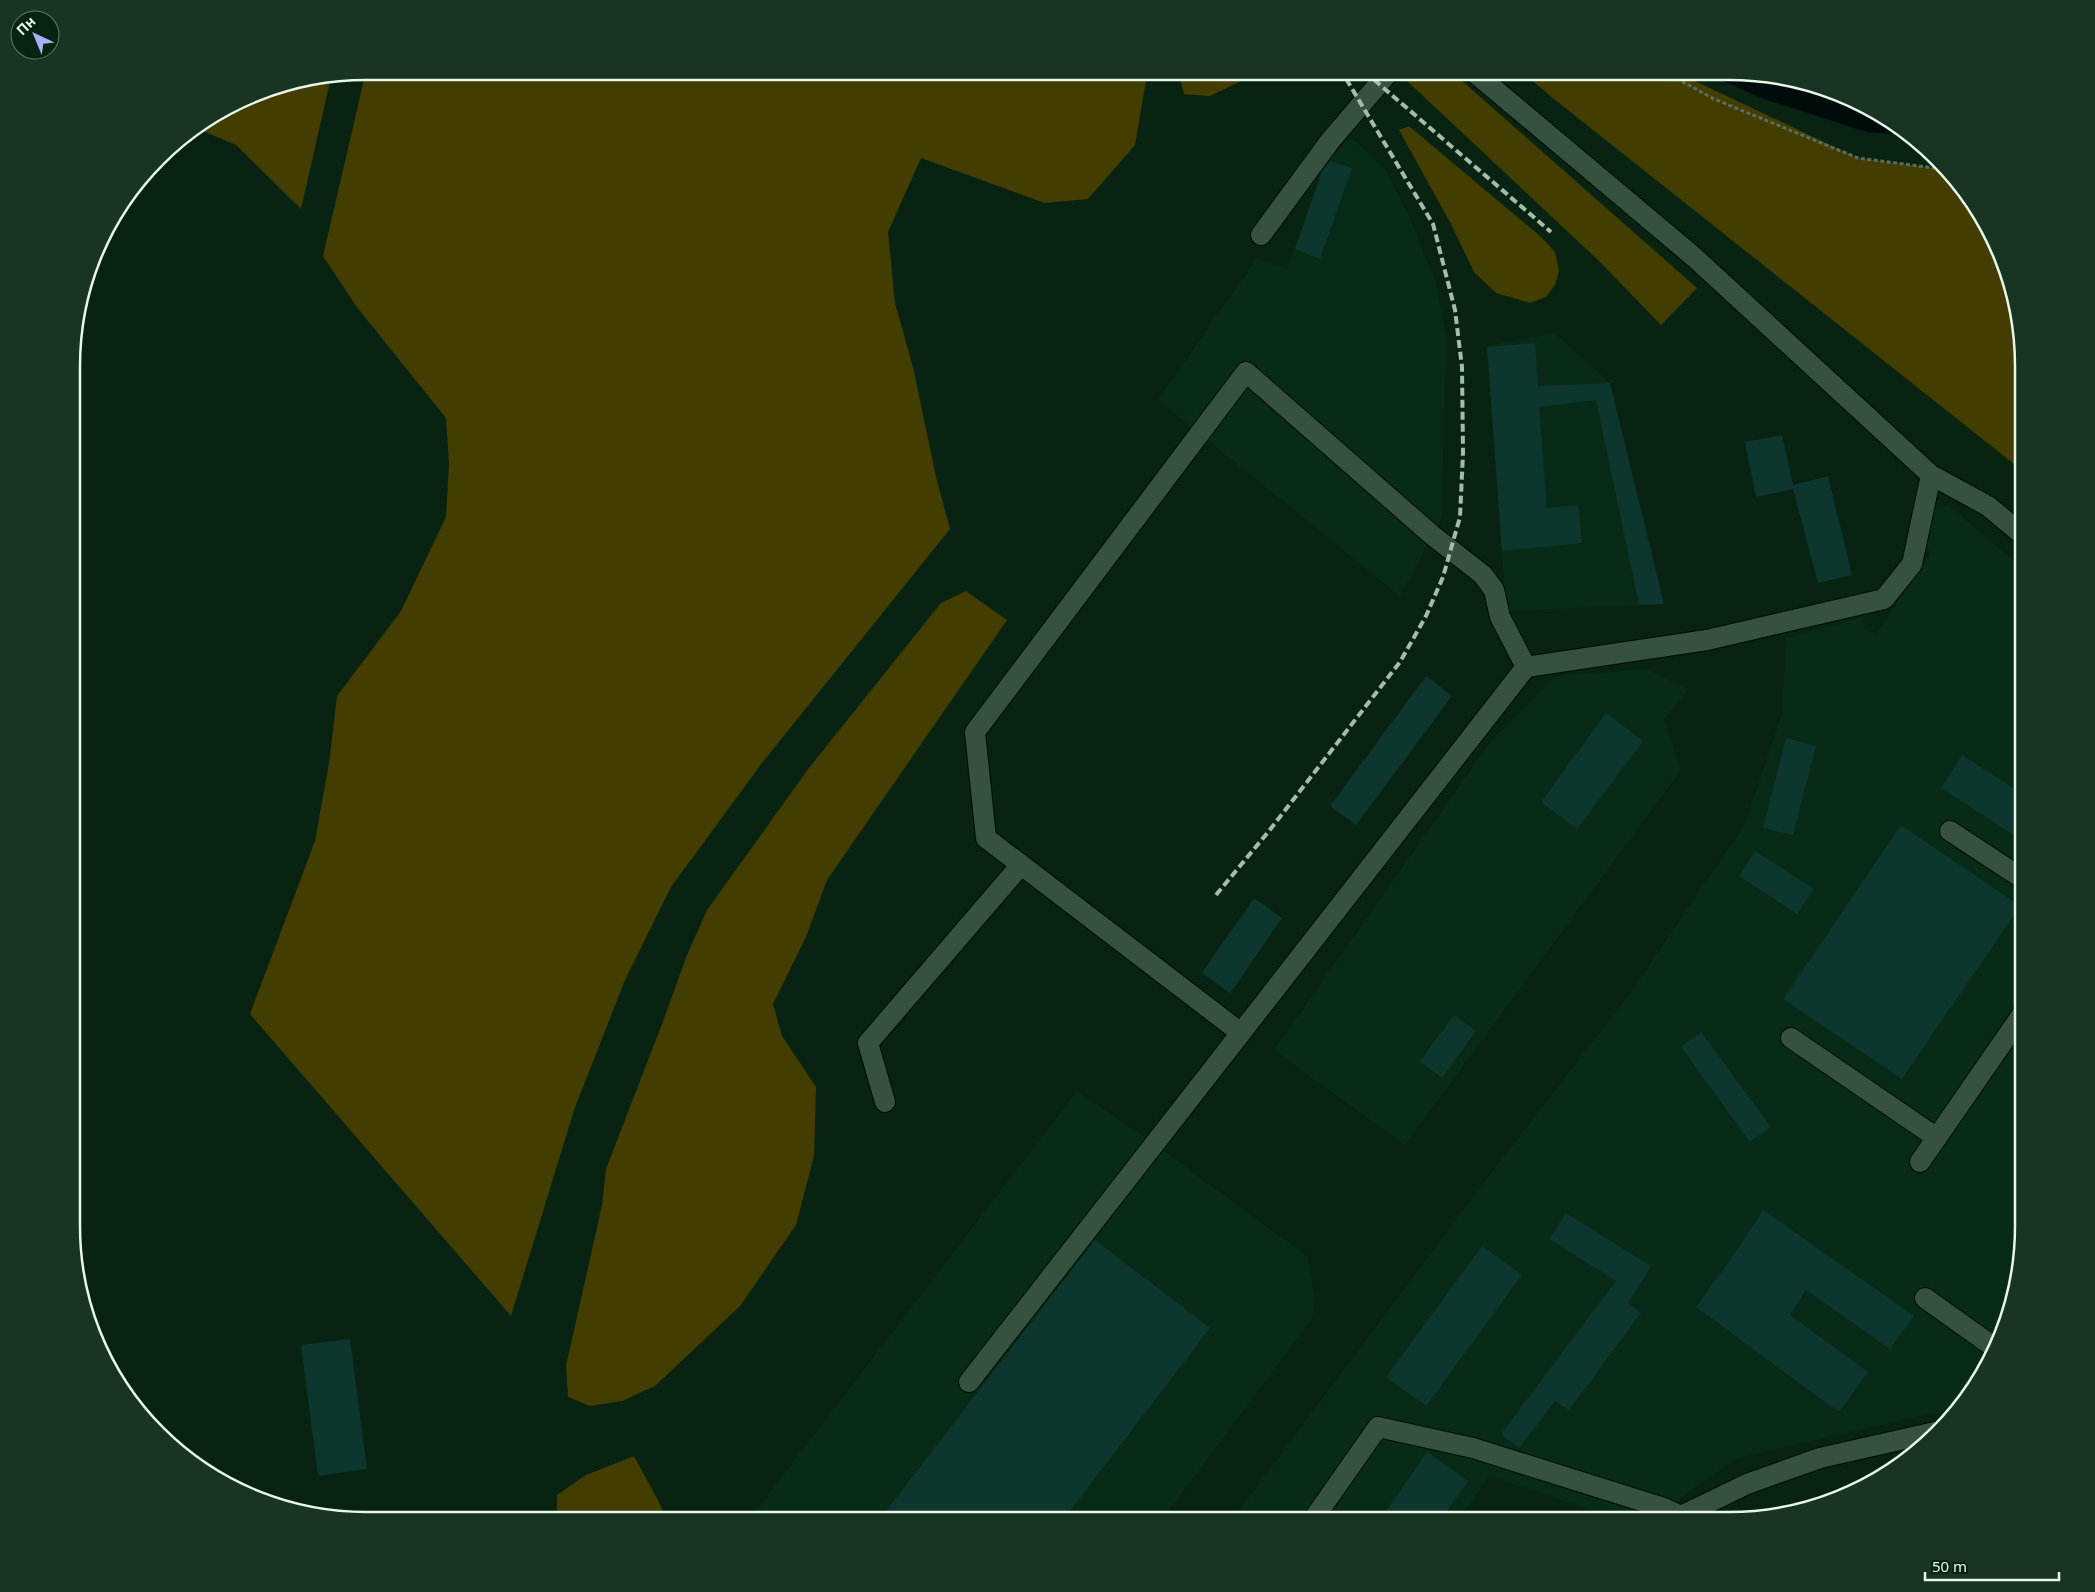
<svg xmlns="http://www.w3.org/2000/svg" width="2095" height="1592" font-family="'Noto Sans',sans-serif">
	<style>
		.built { fill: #072b16 }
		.green { fill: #433d01 }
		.water { fill: #020b0c }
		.building { fill: #0d362f }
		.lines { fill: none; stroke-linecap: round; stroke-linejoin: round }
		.minor-casing { stroke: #000c01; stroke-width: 22 }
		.path { stroke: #576f5f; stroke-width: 3; stroke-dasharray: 4 2.5; stroke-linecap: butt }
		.minor { stroke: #36513e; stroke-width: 20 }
		.rail { stroke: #a7baad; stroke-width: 4; stroke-dasharray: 8 4; stroke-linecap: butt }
		.rim { fill: none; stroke: #e7f7eb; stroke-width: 2.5 }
	</style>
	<rect width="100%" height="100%" fill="#082312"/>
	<path class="built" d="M1352 138 1387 171 1411 221 1437 285 1446 339 1442 516 1400 596 1158 400 1257 258 1287 268 1327 160Z
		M1555 333 1610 383 1664 604 1506 611 1487 346Z
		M1948 505 2024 569V593L2021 597 2024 599 2023 1245 2001 1339 1957 1411 1924 1415 1738 1458 1689 1491 1657 1521H1623L1489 1476 1459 1521H1231L1469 1202 1628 996 1744 826 1782 714 1786 638 1863 617 1865 630 1876 634 1930 554 1926 538 1929 517 1935 509Z
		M1647 669 1688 689 1664 720 1681 770 1405 1145 1274 1050 1491 741 1555 676Z
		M1077 1091 1154 1144 1308 1257 1315 1301 1312 1319 1162 1520H749Z"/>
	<path class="green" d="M366 71 1145 72 1146 80 1135 145 1088 199 1045 203 921 158 888 232 895 303 913 367 936 477 950 529 762 763 671 887 625 980 574 1110 511 1316 250 1014 315 841 329 763 337 696 401 611 446 517 449 464 446 418 356 306 323 256Z
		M1178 72H1250L1239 82 1210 96 1184 94Z
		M1413 72H1452L1697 288 1661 325 1598 260 1406 80Z
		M1522 72H1676L1858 158 1942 169 1993 236 2018 309 2024 366V472L1554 99Z
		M331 77 301 209 236 145 198 129 271 87Z
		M1409 126 1540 236 1555 252 1559 271 1555 285 1546 297 1530 303 1496 293 1474 272 1451 224 1399 130Z
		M966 591 1007 620 827 880 806 937 773 1004 782 1036 816 1087 814 1156 796 1225 740 1306 655 1386 622 1401 590 1406 568 1397 566 1366 602 1205 606 1169 662 1024 687 955 707 910 809 768 941 603Z
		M634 1456 660 1504 666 1520H557V1495L586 1475Z"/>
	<path class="water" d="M1703 72H1748L1841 94 1908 135 1867 132 1761 98Z"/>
	<path class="building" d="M1330 161 1352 168 1320 259 1295 249 1322 171Z
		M1535 343 1538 386 1610 383 1664 604 1639 605 1596 400 1539 407 1547 508 1578 505 1582 543 1502 551 1487 347Z
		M1782 435 1793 485 1828 476 1852 575 1818 583 1793 489 1756 497 1745 442Z
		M1426 676 1452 696 1356 825 1330 806Z
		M1606 713 1643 741 1577 829 1541 802Z
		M1786 738 1816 746 1793 835 1763 828Z
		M1962 755 2023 794V841L1941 788Z
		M1901 825 2020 906 1902 1079 1783 999Z
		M1755 851 1814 889 1797 914 1739 876Z
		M1254 898 1282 918 1230 993 1202 973Z
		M1454 1015 1476 1031 1442 1078 1420 1061Z
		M1701 1032 1771 1127 1750 1142 1681 1047Z
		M1763 1210 1914 1316 1890 1349 1806 1290 1790 1315 1868 1372 1839 1412 1696 1307 1725 1267Z
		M1566 1213 1651 1266 1628 1303 1641 1313 1569 1410 1555 1401 1519 1448 1501 1434 1616 1281 1549 1239Z
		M1095 1240 1210 1328 1063 1520H879Z
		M1482 1246 1522 1275 1426 1406 1386 1377Z
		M350 1339 367 1469 318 1476 301 1345Z
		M1427 1452 1468 1481 1440 1521H1379Z"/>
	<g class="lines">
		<defs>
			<path id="minor" d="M1474 72 1694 257 1931 475 1988 506 2024 536
				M1261 235 1330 141 1389 72
				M1950 831 2023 879
				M1241 1033 986 838 975 732 1246 372 1432 535 1483 575 1494 590 1500 617 1526 667
				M1791 1038 1937 1138
				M885 1102 868 1043 1020 866
				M1920 1162 2023 1013
				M1925 1298 1995 1348
				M969 1382 1526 667 1707 640 1884 599 1912 564 1931 475
				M1312 1521 1378 1427 1473 1448 1664 1508 1681 1516 1747 1484 1820 1458 1935 1432"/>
		</defs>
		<use href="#minor" class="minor-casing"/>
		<path class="path" d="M1665 72 1714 99 1858 158 1942 169"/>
		<use href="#minor" class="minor"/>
		<path class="rail" d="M1365 72 1551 232
			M1216 895 1269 831 1400 662 1426 616 1443 577 1460 517 1463 453 1462 367 1455 310 1433 224 1342 72"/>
	</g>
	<path d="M0 0H2095V1592H0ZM366 80H1729A286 286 0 0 1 2015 366V1226A286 286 0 0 1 1729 1512H366A286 286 0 0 1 80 1226V366A286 286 0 0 1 366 80Z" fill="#1a3423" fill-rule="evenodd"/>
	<path class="rim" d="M366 80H1729A286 286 0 0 1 2015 366V1226A286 286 0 0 1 1729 1512H366A286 286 0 0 1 80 1226V366A286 286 0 0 1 366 80Z"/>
	<g transform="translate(35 35) rotate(316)"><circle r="24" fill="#082312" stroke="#617869"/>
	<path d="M0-4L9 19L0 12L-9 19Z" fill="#acaffb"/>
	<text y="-8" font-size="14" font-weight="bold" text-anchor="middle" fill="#e7f7eb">Пн</text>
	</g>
	<path d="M1925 1572v8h134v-8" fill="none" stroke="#e7f7eb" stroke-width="2.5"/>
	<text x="1932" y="1572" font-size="15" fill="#e7f7eb" stroke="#082312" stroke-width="4" paint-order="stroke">50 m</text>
</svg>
